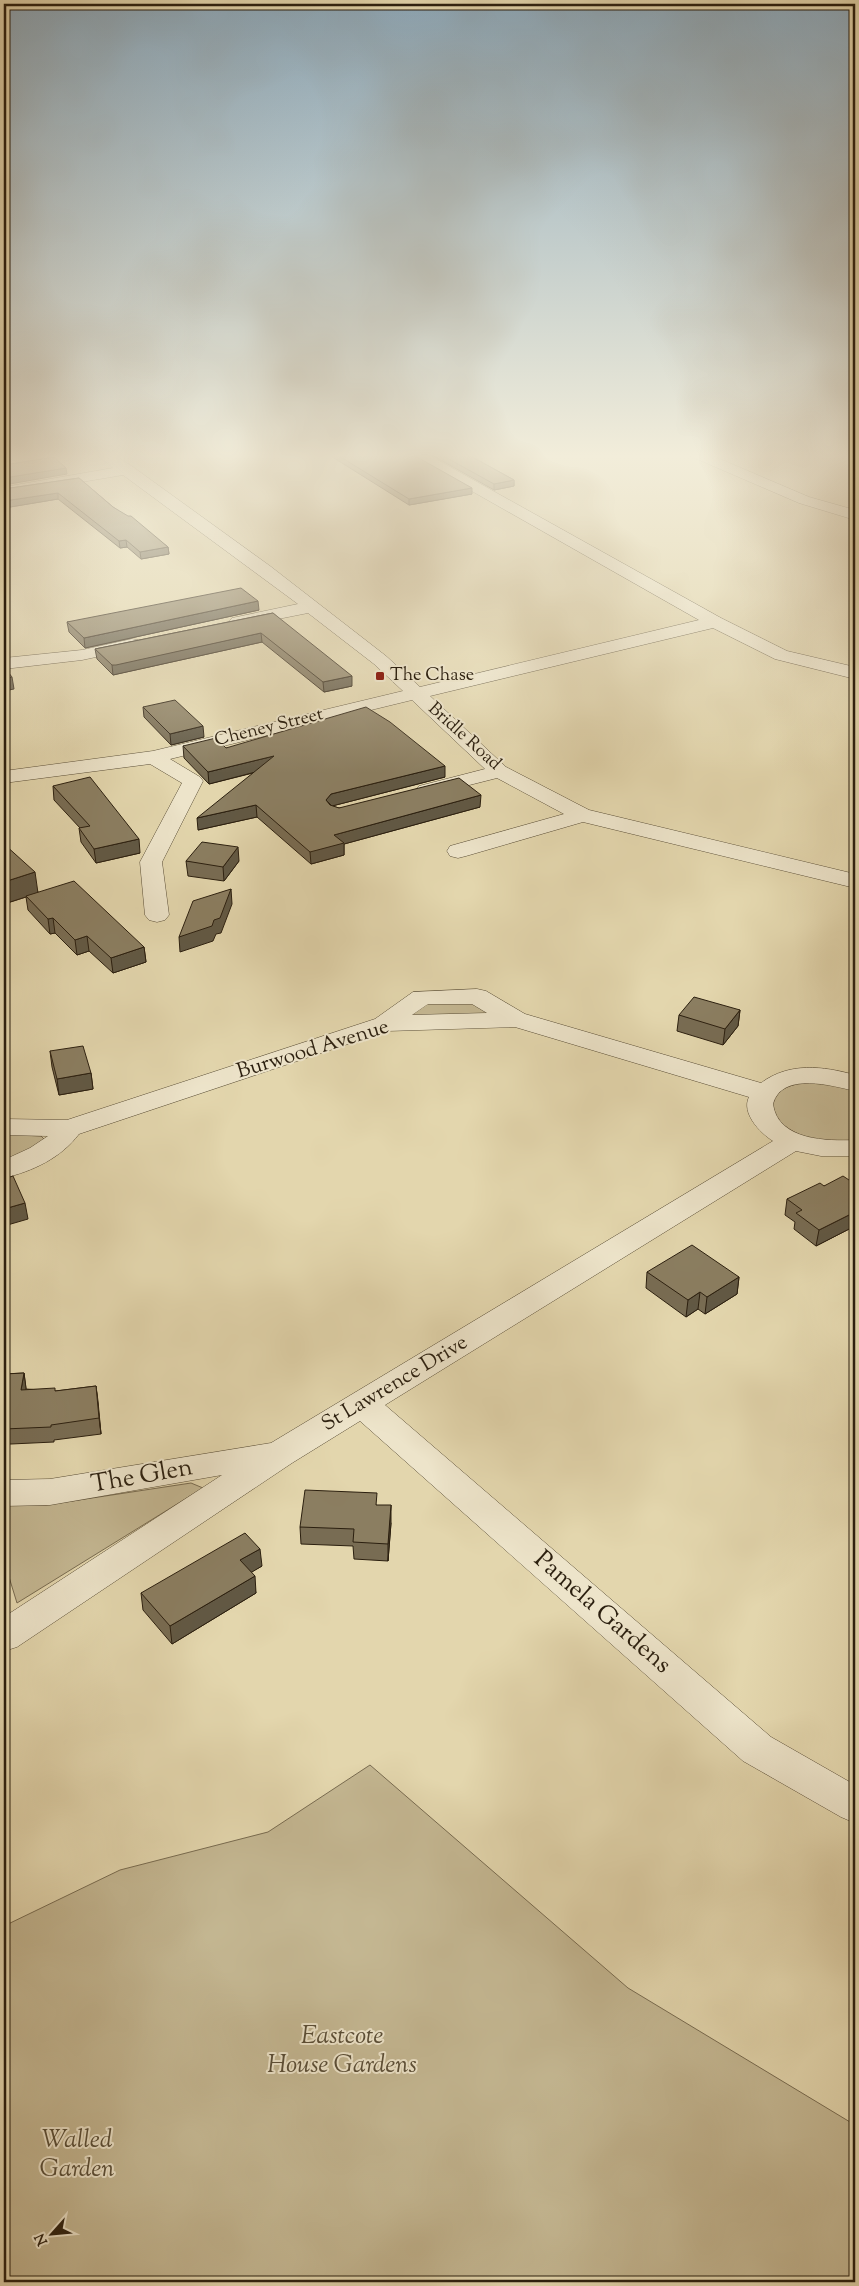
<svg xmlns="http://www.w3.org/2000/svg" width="859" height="2286" font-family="'Sorts Mill Goudy',serif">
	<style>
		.green { fill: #c4b792; stroke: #786b50 }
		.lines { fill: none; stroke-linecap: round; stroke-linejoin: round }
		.minor-casing { stroke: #594d36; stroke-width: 1 }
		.minor { fill: #ede4ca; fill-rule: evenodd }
		.wall { fill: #786c53; stroke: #2b1f0f }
		.shaded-wall { fill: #615844; stroke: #2b1f0f }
		.building { fill: #8b7e61; stroke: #2b1f0f }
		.poi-dot { fill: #8f2418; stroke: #ede4ca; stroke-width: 2 }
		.labels { text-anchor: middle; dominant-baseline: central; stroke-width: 4; stroke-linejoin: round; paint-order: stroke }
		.far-poi-label { font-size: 18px; fill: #2b1f0f; stroke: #ede4ca; text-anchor: start }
		.far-street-label { font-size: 18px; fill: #2b1f0f; stroke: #ede4ca }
		.street-label { font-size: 21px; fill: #2b1f0f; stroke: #ede4ca }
		.near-street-label { font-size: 25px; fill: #2b1f0f; stroke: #ede4ca }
		.near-park-label { font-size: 25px; font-style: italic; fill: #594d36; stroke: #ede4ca }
	</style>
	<rect width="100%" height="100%" fill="#e3d6ad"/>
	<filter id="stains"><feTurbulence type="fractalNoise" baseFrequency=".004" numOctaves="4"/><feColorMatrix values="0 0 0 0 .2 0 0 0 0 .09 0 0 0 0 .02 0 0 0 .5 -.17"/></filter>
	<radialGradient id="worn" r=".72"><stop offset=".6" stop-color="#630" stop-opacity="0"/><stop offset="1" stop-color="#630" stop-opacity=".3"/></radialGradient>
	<path class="green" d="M474 1001 497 1016 405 1018 428 1003Z
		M820 1081 855 1090V1140C784 1154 728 1085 820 1081Z
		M4 1134 41 1136 44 1139 41 1145 4 1162Z
		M191 1483 203 1488 17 1603 9 1577 4 1570V1505H46Z
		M370 1765 628 1988 855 2125V2282H4V1926L120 1870 268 1832Z"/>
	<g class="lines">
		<defs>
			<path id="minor" d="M95 453H111L133 467 270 566 386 656 420 687 699 620 410 456 408 453H425L721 618 787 651 855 667V679L775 659 713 628 430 696 506 767 589 810 855 874V888L583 822 466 856 458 858 450 856 447 851 450 846 564 814 497 778 426 796 419 794 416 790 419 786 485 769 412 700 170 759 200 777 203 781 162 862 169 915 165 920 157 922 149 920 145 915 140 862 182 783 150 764 4 783V771L153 751 403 691 374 664 308 613 238 627 232 626 229 622 232 618 298 604 123 475 4 495V487L113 468Z
				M688 453H706L809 497 855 510V520L799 503 690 456Z
				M132 639 138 640 141 644 138 648 82 660 4 669V658L82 650Z
				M477 989 486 991 525 1014 761 1083C789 1062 823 1066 855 1075V1091C833 1086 782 1071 773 1104 778 1141 828 1141 855 1140V1156H821L796 1151 385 1405 771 1737 855 1785V1823L841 1817 743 1761 360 1421 292 1463 17 1647 4 1651V1617L222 1475 50 1505 4 1506V1480L50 1479 271 1443 773 1141C760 1133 741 1113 749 1097L515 1027 387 1031 79 1134C61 1158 33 1171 4 1178V1160L30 1148 48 1136 4 1135V1119L67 1120 375 1019 413 992ZM428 1004H472L487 1013 412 1015Z"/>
		</defs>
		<use href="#minor" class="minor-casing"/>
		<use href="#minor" class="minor"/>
	</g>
	<path class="wall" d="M326 453H410L472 494 409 505Z
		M428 453H465L514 480V486L494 490Z
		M79 478 113 507 168 547 169 554 141 559 127 547 120 548 58 499 4 508V489Z
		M259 610 85 648 69 632 67 622Z
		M273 613 352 686 324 692 262 642 117 674 113 675 97 659 95 649Z
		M143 707 204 737 171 745 144 717Z
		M183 746 226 748 445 777 332 806 339 808 480 807 344 844V855L311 864 257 817 198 830 253 773 209 784 184 758Z
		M53 786 140 853 96 863 81 842 79 828H80L54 800Z
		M4 844 38 892 144 947 146 962 113 973 89 951 77 955 55 933 50 934 28 910 26 897 4 904Z
		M186 861H239L224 881 188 876Z
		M740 1010 738 1026 723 1045 677 1031 679 1015Z
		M50 1051 91 1073 93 1089 59 1095 52 1067Z
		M855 1176V1226L816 1246 794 1229 795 1222 785 1215 787 1199 824 1186 849 1180Z
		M647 1272 739 1277 737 1294 705 1314 698 1309 686 1317 646 1288Z
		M24 1373 26 1389 56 1391 96 1386 101 1434 54 1440V1442L11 1444H4V1374Z
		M854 1422H855V1445L851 1440Z
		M377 1505 391 1523 388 1561 354 1559 353 1546 301 1544 300 1527Z
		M262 1566 251 1572 256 1593 172 1644 143 1610 141 1593Z"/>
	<path class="shaded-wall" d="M66 468 67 474 4 485V478Z
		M514 480V486L494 490V484Z
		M472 488V494L409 505V499Z
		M58 493V499L4 508V501Z
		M126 540 127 547 120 548 119 541Z
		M168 547 169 554 141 559 140 552Z
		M258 601 259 610 85 648 84 638Z
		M261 633 262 642 113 675 112 665Z
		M352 676V686L324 692 323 682Z
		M12 677 14 689 4 691V679Z
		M203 726 204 737 171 745 170 734Z
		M274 756 275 767 209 784 208 772Z
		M445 766V777L332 806 326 800 331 794Z
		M481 795 480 807 344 844V855L311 864 310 852 334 835Z
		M256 805 257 817 198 830 197 818Z
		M139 839 140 853 96 863 94 849Z
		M238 847 239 861 224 881 223 867Z
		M35 872 38 893 4 904V882Z
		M231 889 232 904 221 933 216 934 213 941 180 952 179 937 214 920Z
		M53 918 55 933 50 934 48 919Z
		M87 936 89 951 77 955 75 940Z
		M144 947 146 962 113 973 111 958Z
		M740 1010 738 1026 723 1045 725 1029Z
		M91 1073 93 1089 59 1095 57 1079Z
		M25 1203 28 1219 4 1226V1209Z
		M855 1212V1226L816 1246 819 1230Z
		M739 1277 737 1294 705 1314 707 1297Z
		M700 1292 698 1309 686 1317 688 1300Z
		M24 1373 26 1388 24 1405 21 1390Z
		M96 1386 98 1401 101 1434 99 1418Z
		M391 1505V1523L388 1561V1544Z
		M260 1549 262 1566 242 1578 240 1560Z
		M255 1576 256 1593 172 1644 170 1626Z"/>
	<path class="building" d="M334 453H410L472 488 409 499Z
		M438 453H465L514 480 494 484Z
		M54 457 66 468 4 478V465Z
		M79 478 113 507 128 516H131L168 547 140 552 126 540 119 541 58 493 4 501V489Z
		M241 588 258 601 84 638 67 622Z
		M273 613 352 676 323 682 261 633 116 665H112L95 649Z
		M4 667 12 677 4 679Z
		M175 700 203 726 170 734 143 707Z
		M366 707 390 722 445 766 331 794 326 800 330 805 339 808 459 778 481 795 334 835 344 843 310 852 256 805 197 818 274 756 208 772 183 746 216 738 226 748Z
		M90 777 139 839 94 849 79 828 90 826 53 786Z
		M202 842 238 847 223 867 186 861Z
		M4 844 35 872 4 882Z
		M74 881 144 947 111 958 87 936 75 940 53 918 48 919 26 896Z
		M231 889 220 918 214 920 212 926 179 937 193 901Z
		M694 997 740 1010 725 1029 679 1015Z
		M83 1046 91 1073 57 1079 50 1051Z
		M13 1176 25 1203 4 1209V1179Z
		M843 1176 849 1180 855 1176V1212L819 1230 796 1213 802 1210 787 1199 820 1183 824 1186Z
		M692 1245 739 1277 707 1297 700 1292 688 1300 647 1272Z
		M24 1373 21 1390 55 1388V1391L96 1386 99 1418 51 1425V1427L4 1429V1374Z
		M305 1490 377 1493 376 1505H391L388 1544 353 1542 354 1529 300 1527Z
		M245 1533 260 1549 240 1560 255 1576 170 1626 141 1593Z"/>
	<linearGradient id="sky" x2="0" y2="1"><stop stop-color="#8da9bb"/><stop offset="0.59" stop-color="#f2edda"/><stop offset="1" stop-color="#f2edda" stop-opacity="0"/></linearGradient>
	<rect width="859" height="773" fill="url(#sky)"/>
	<rect class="poi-dot" x="375" y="671" width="10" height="10" rx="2.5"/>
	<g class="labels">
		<g class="far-poi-label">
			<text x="390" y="676">The Chase</text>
		</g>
		<g class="far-street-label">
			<text transform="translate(269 728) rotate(-14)">Cheney Street</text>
			<text transform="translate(464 737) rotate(42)">Bridle Road</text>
		</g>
		<g class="street-label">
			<text transform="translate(313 1050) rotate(-17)">Burwood Avenue</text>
			<text transform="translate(395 1384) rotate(-31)">St Lawrence Drive</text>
		</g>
		<g class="near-street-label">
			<text transform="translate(142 1477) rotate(-10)">The Glen</text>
			<text transform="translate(602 1613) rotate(41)">Pamela Gardens</text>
		</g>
		<g class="near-park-label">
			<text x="342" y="2037">Eastcote<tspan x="342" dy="29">House Gardens</tspan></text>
			<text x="77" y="2141">Walled<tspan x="77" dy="29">Garden</tspan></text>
		</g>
	</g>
	<rect width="859" height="2286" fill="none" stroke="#e3d6ad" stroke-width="20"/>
	<rect x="5" y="5" width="849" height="2276" fill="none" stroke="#2b1f0f" stroke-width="2.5"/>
	<rect x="10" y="10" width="839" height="2266" fill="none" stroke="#2b1f0f"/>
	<g transform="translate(52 2234) rotate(243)" stroke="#ede4ca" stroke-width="4" paint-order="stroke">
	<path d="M0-4L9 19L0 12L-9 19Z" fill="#2b1f0f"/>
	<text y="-8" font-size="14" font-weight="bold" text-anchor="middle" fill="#2b1f0f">N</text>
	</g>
	<rect width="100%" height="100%" filter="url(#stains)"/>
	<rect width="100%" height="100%" fill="url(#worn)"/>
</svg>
